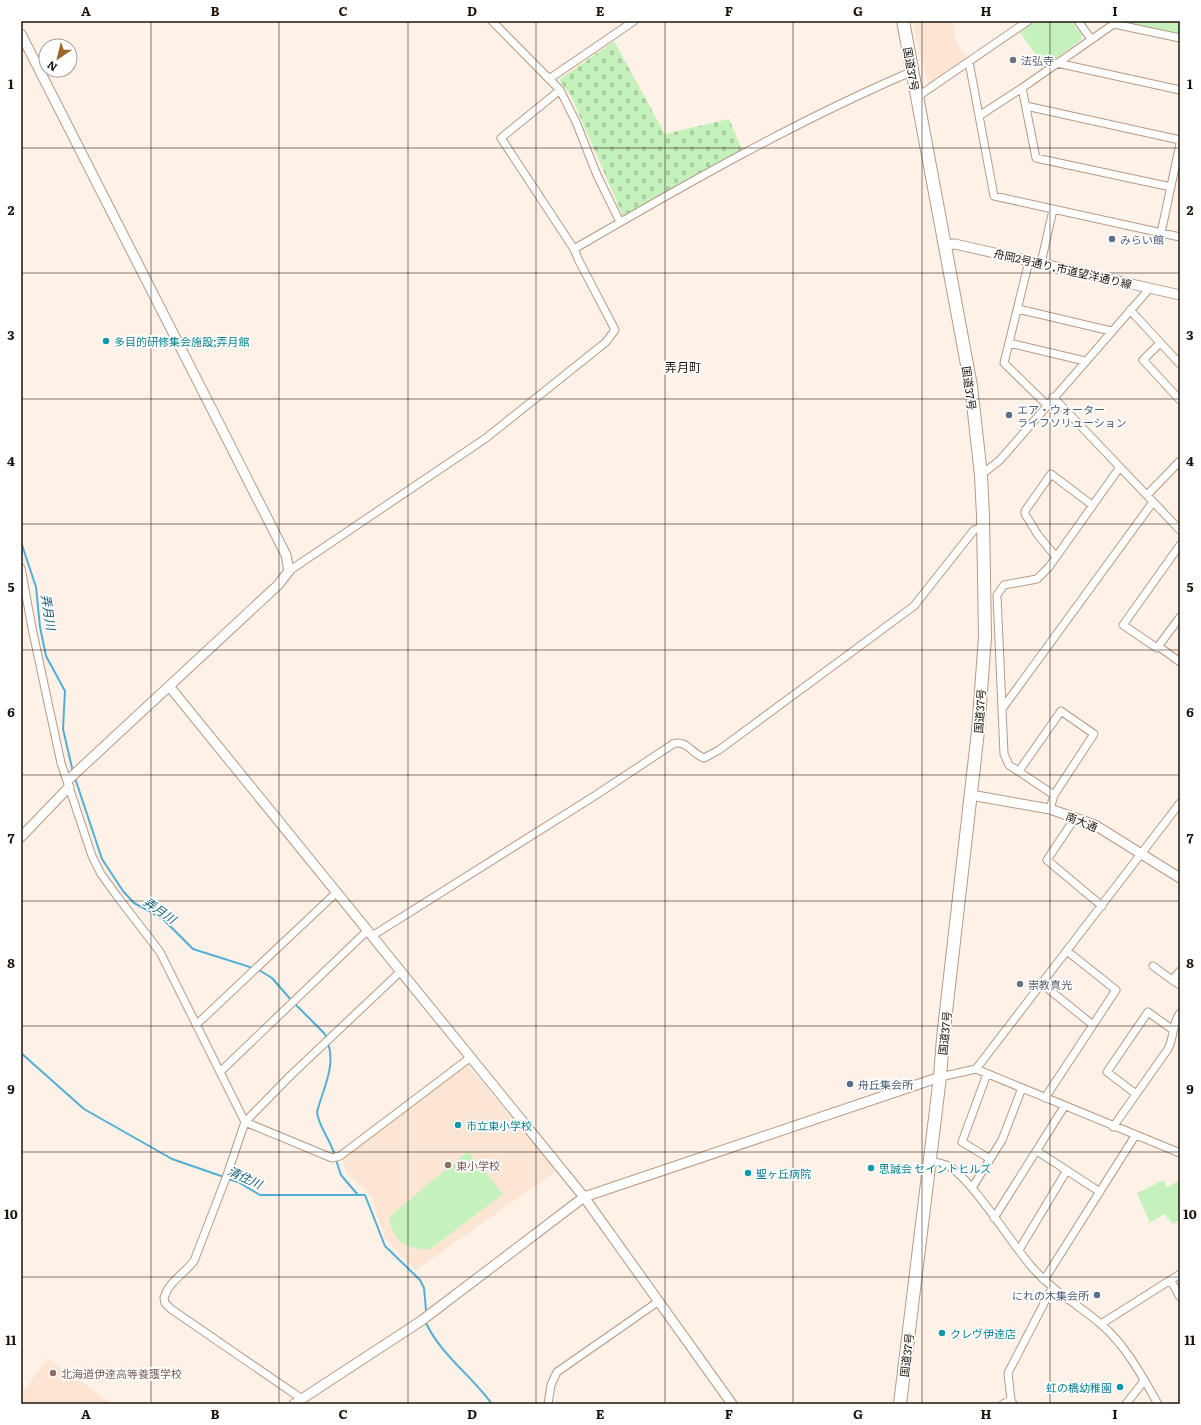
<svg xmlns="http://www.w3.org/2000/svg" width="1201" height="1425" font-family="Literata,'Noto Sans JP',serif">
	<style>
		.built { fill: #fce5d3 }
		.green { fill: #c5f2bc }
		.cemetery { fill: url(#cemetery-stones) }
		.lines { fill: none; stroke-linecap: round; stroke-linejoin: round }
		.stream { stroke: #52afd3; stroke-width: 2 }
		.minor-casing { stroke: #b89a84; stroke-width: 9 }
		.tertiary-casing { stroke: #b89a84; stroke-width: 11 }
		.trunk-casing { stroke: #b89a84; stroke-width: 14 }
		.minor { stroke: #fff; stroke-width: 7 }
		.tertiary { stroke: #fff; stroke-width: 9 }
		.trunk { stroke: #fff; stroke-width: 12 }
		.grid { fill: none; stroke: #1d1209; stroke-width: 1; stroke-opacity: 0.55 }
		.worship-dot { fill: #6b7280; stroke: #fff; stroke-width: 1.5 }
		.service-dot { fill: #5c6f8a; stroke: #fff; stroke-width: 1.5 }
		.culture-dot { fill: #0f9aa8; stroke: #fff; stroke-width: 1.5 }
		.education-dot { fill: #8d6e63; stroke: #fff; stroke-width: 1.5 }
		.labels { text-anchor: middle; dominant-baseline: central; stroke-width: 3.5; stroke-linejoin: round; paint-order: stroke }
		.worship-label { font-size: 11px; fill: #5b616d; stroke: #fff; text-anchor: start }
		.street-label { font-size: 11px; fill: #1d1209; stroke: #fff }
		.service-label { font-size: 11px; fill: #4e5e75; stroke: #fff; text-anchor: start }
		.culture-label { font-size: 11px; fill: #0d838f; stroke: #fff; text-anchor: start }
		.education-label { font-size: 11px; fill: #785e54; stroke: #fff; text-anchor: start }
		.neighbourhood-label { font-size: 12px; fill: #1d1209; stroke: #fff }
		.water-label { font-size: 12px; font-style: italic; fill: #095871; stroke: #fff }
		.neatline { fill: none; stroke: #1d1209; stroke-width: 1.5 }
		.grid-label { font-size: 13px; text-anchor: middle; font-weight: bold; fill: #1d1209 }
	</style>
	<defs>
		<pattern id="cemetery-stones" width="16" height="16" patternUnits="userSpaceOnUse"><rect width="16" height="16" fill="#c5f2bc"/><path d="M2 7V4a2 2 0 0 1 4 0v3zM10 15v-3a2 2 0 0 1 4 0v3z" fill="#a9cea0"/></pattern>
	</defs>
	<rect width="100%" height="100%" fill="#fef1e8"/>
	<path class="built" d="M912 21H952L957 44 968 59 928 85Z
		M463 1066 469 1067 556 1171 416 1270 385 1238 372 1198 362 1186 349 1177 342 1159Z
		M47 1358 113 1404H21V1387L25 1390Z"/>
	<path class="green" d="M1035 21H1071L1082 35 1081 40 1044 67 1020 32Z
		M1125 21H1180V34L1125 22Z
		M468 1151 503 1194 429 1250C404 1247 395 1244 389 1217Z
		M1164 1180 1167 1187 1180 1180V1220L1173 1224 1164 1214 1150 1223 1137 1193Z"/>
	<path class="cemetery" d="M614 41 665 134 729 119 742 150 623 216 571 96 559 80Z"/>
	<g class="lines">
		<path class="stream" d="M21 542 36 587 40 627 46 656 65 691 63 729 73 772
			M75 778 102 859 123 891 134 903 149 911 165 921 193 949 259 970 272 978 292 1001
			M295 1004 324 1033 327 1038
			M328 1043C336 1066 323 1089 317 1112 318 1126 331 1140 335 1156
			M21 1053 84 1109 172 1159 224 1177
			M336 1160 341 1175 358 1195
			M228 1179 238 1182 260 1195H365L385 1246 420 1280 424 1288 426 1310
			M426 1323C441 1355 472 1376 492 1404"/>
		<defs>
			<path id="minor" d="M492 21 560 90 576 122 597 175 620 222
				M1078 21 1091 39
				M1114 24 1180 38
				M969 62 994 196 1180 237
				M1057 63 1180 90
				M549 79 634 21
				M1022 88 1036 158 1171 187
				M917 97 1028 21
				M1026 106 1180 140
				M979 116 1022 88 1118 21
				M1161 233 1180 144
				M574 249C684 185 796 121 913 71
				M1029 261 1004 363 1047 405
				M1041 263 1053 210
				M1018 309 1111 331
				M1130 310 1180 364
				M1009 343 1085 361
				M1160 343 1143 360 1180 400
				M1053 397 1180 530
				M981 475 1000 460 1150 288
				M1147 495 1180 461
				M1180 545 1123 625 1157 648 1180 617
				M1056 557 1038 535 1025 514V511L1051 474 1092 505
				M21 568 32 628 61 763 92 856 101 874 117 896 160 952 245 1122 332 1158 340 1156 471 1057
				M289 571 486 438 606 342 615 330 611 322 579 261 574 249 501 138 560 90
				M1158 646 1180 662
				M1002 709 1153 502
				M1019 771 1061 711 1094 734 1054 795
				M1050 809 1054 795 1009 765 1004 754 997 595 1004 585 1037 579 1049 567 1120 467
				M1075 818 1047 860 1102 906
				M372 936 596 795 673 744C686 739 692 754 704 758L719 750 914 606 974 530 983 527
				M1153 966 1172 980
				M1180 971 1172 980 1180 985
				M1042 984 1093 1025
				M196 1025 337 892
				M976 1069 1180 803
				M220 1072 368 930
				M987 1074 962 1142 990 1159
				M940 1077 976 1069 1180 1153
				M1136 1094 1107 1072 1148 1012 1173 1030
				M1045 1098 1116 990 1067 951
				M1113 1127 1168 1049C1175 1035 1171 1026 1180 1013
				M1037 1151 1100 1192
				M929 1161C934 1162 941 1163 946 1165 970 1175 1012 1245 1032 1267 1052 1291 1079 1305 1102 1325 1126 1346 1142 1376 1158 1404
				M972 1188 1002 1140 1022 1088
				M994 1218 1064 1107
				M1019 1250 1067 1170
				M1044 1280 1135 1136
				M1171 1281 1180 1297
				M1101 1324 1180 1274
				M302 1399 171 1309 165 1303 164 1298C169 1281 184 1274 194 1261L226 1178 245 1122 290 1076 401 971
				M548 1404 551 1385 557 1372 659 1301
				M1003 1404 1011 1400
				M1013 1404 1011 1400 1008 1373 1052 1288
				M1126 1404 1144 1381"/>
			<path id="tertiary" d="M21 34 286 555 289 571 278 585 68 780
				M945 245 955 244 1180 295
				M169 686 584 1197 732 1404
				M971 795 1050 809 1095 825 1180 878
				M21 837 69 787
				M294 1404 421 1321 584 1197 940 1077"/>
			<path id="trunk" d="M900 1404 940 1077 943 1038 978 731 985 637 983 516 981 475 971 386 903 21"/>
		</defs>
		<use href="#minor" class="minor-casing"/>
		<use href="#tertiary" class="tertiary-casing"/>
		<use href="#trunk" class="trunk-casing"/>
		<use href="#minor" class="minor"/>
		<use href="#tertiary" class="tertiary"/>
		<use href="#trunk" class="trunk"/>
	</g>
	<path class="grid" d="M151 21V1404M279 21V1404M408 21V1404M536 21V1404M665 21V1404M793 21V1404M922 21V1404M1050 21V1404M21 148H1180M21 273H1180M21 399H1180M21 524H1180M21 650H1180M21 775H1180M21 901H1180M21 1026H1180M21 1152H1180M21 1277H1180"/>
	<g class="worship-dot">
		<circle cx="1013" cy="60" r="4"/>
		<circle cx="1020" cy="984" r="4"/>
	</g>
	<g class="service-dot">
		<circle cx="1112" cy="239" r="4"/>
		<circle cx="1009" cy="415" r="4"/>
		<circle cx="850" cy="1084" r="4"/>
		<circle cx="1097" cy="1295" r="4"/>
	</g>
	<g class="culture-dot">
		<circle cx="106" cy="341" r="4"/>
		<circle cx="458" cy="1125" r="4"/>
		<circle cx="871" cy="1168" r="4"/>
		<circle cx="748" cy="1173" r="4"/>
		<circle cx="942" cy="1333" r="4"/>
		<circle cx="1120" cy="1387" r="4"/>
	</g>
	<g class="education-dot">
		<circle cx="448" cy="1165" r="4"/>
		<circle cx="53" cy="1373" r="4"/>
	</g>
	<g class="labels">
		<g class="worship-label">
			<text x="1021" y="60">法弘寺</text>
			<text x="1028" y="984">崇教真光</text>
		</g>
		<g class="street-label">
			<text transform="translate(912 69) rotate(80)">国道37号</text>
			<text transform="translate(1063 268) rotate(13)">舟岡2号通り,市道望洋通り線</text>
			<text transform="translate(970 388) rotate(82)">国道37号</text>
			<text transform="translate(979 711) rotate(-86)">国道37号</text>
			<text transform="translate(1082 821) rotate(22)">南大通</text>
			<text transform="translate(944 1033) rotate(-84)">国道37号</text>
			<text transform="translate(906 1355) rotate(-83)">国道37号</text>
		</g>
		<g class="service-label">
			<text x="1120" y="239">みらい館</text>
			<text x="1017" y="409">エア・ウォーター<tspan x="1017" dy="13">ライフソリューション</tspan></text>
			<text x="858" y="1084">舟丘集会所</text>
			<text x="1089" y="1295" text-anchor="end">にれの木集会所</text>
		</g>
		<g class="culture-label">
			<text x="114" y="341">多目的研修集会施設;弄月館</text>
			<text x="466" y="1125">市立東小学校</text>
			<text x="879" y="1168">思誠会 セイントヒルズ</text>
			<text x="756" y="1173">聖ヶ丘病院</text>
			<text x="950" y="1333">クレヴ伊達店</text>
			<text x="1112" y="1387" text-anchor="end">虹の橋幼稚園</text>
		</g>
		<g class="education-label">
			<text x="456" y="1165">東小学校</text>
			<text x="61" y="1373">北海道伊達高等養護学校</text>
		</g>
		<g class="neighbourhood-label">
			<text x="683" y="367">弄月町</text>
		</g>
		<g class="water-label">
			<text transform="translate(49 612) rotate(81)">弄月川</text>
			<text transform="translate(160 910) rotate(34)">弄月川</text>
			<text transform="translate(245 1177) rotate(25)">清住川</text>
		</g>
	</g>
	<rect width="1201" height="1425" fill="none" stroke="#ffffff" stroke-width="44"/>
	<g transform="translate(58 58) rotate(215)"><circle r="19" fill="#ffffff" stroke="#a5a09d"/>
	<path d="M0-3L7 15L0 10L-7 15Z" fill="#a16527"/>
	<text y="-6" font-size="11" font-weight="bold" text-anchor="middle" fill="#1d1209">N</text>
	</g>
	<rect x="22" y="22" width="1157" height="1381" class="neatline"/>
	<g class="grid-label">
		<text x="86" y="16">A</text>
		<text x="215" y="16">B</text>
		<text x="343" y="16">C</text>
		<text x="472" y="16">D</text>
		<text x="600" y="16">E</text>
		<text x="729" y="16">F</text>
		<text x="858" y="16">G</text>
		<text x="986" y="16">H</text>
		<text x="1115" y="16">I</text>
		<text x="11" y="89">1</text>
		<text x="1190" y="89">1</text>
		<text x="11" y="215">2</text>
		<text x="1190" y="215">2</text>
		<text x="11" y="340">3</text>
		<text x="1190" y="340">3</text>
		<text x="11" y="466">4</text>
		<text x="1190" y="466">4</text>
		<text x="11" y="592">5</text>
		<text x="1190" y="592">5</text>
		<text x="11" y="717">6</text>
		<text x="1190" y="717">6</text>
		<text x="11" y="843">7</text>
		<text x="1190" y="843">7</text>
		<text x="11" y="968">8</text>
		<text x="1190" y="968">8</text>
		<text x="11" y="1094">9</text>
		<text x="1190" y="1094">9</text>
		<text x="11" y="1219">10</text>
		<text x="1190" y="1219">10</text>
		<text x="11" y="1345">11</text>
		<text x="1190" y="1345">11</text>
		<text x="86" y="1419">A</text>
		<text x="215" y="1419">B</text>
		<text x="343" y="1419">C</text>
		<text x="472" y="1419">D</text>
		<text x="600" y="1419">E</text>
		<text x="729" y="1419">F</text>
		<text x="858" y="1419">G</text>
		<text x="986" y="1419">H</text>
		<text x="1115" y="1419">I</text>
	</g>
</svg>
